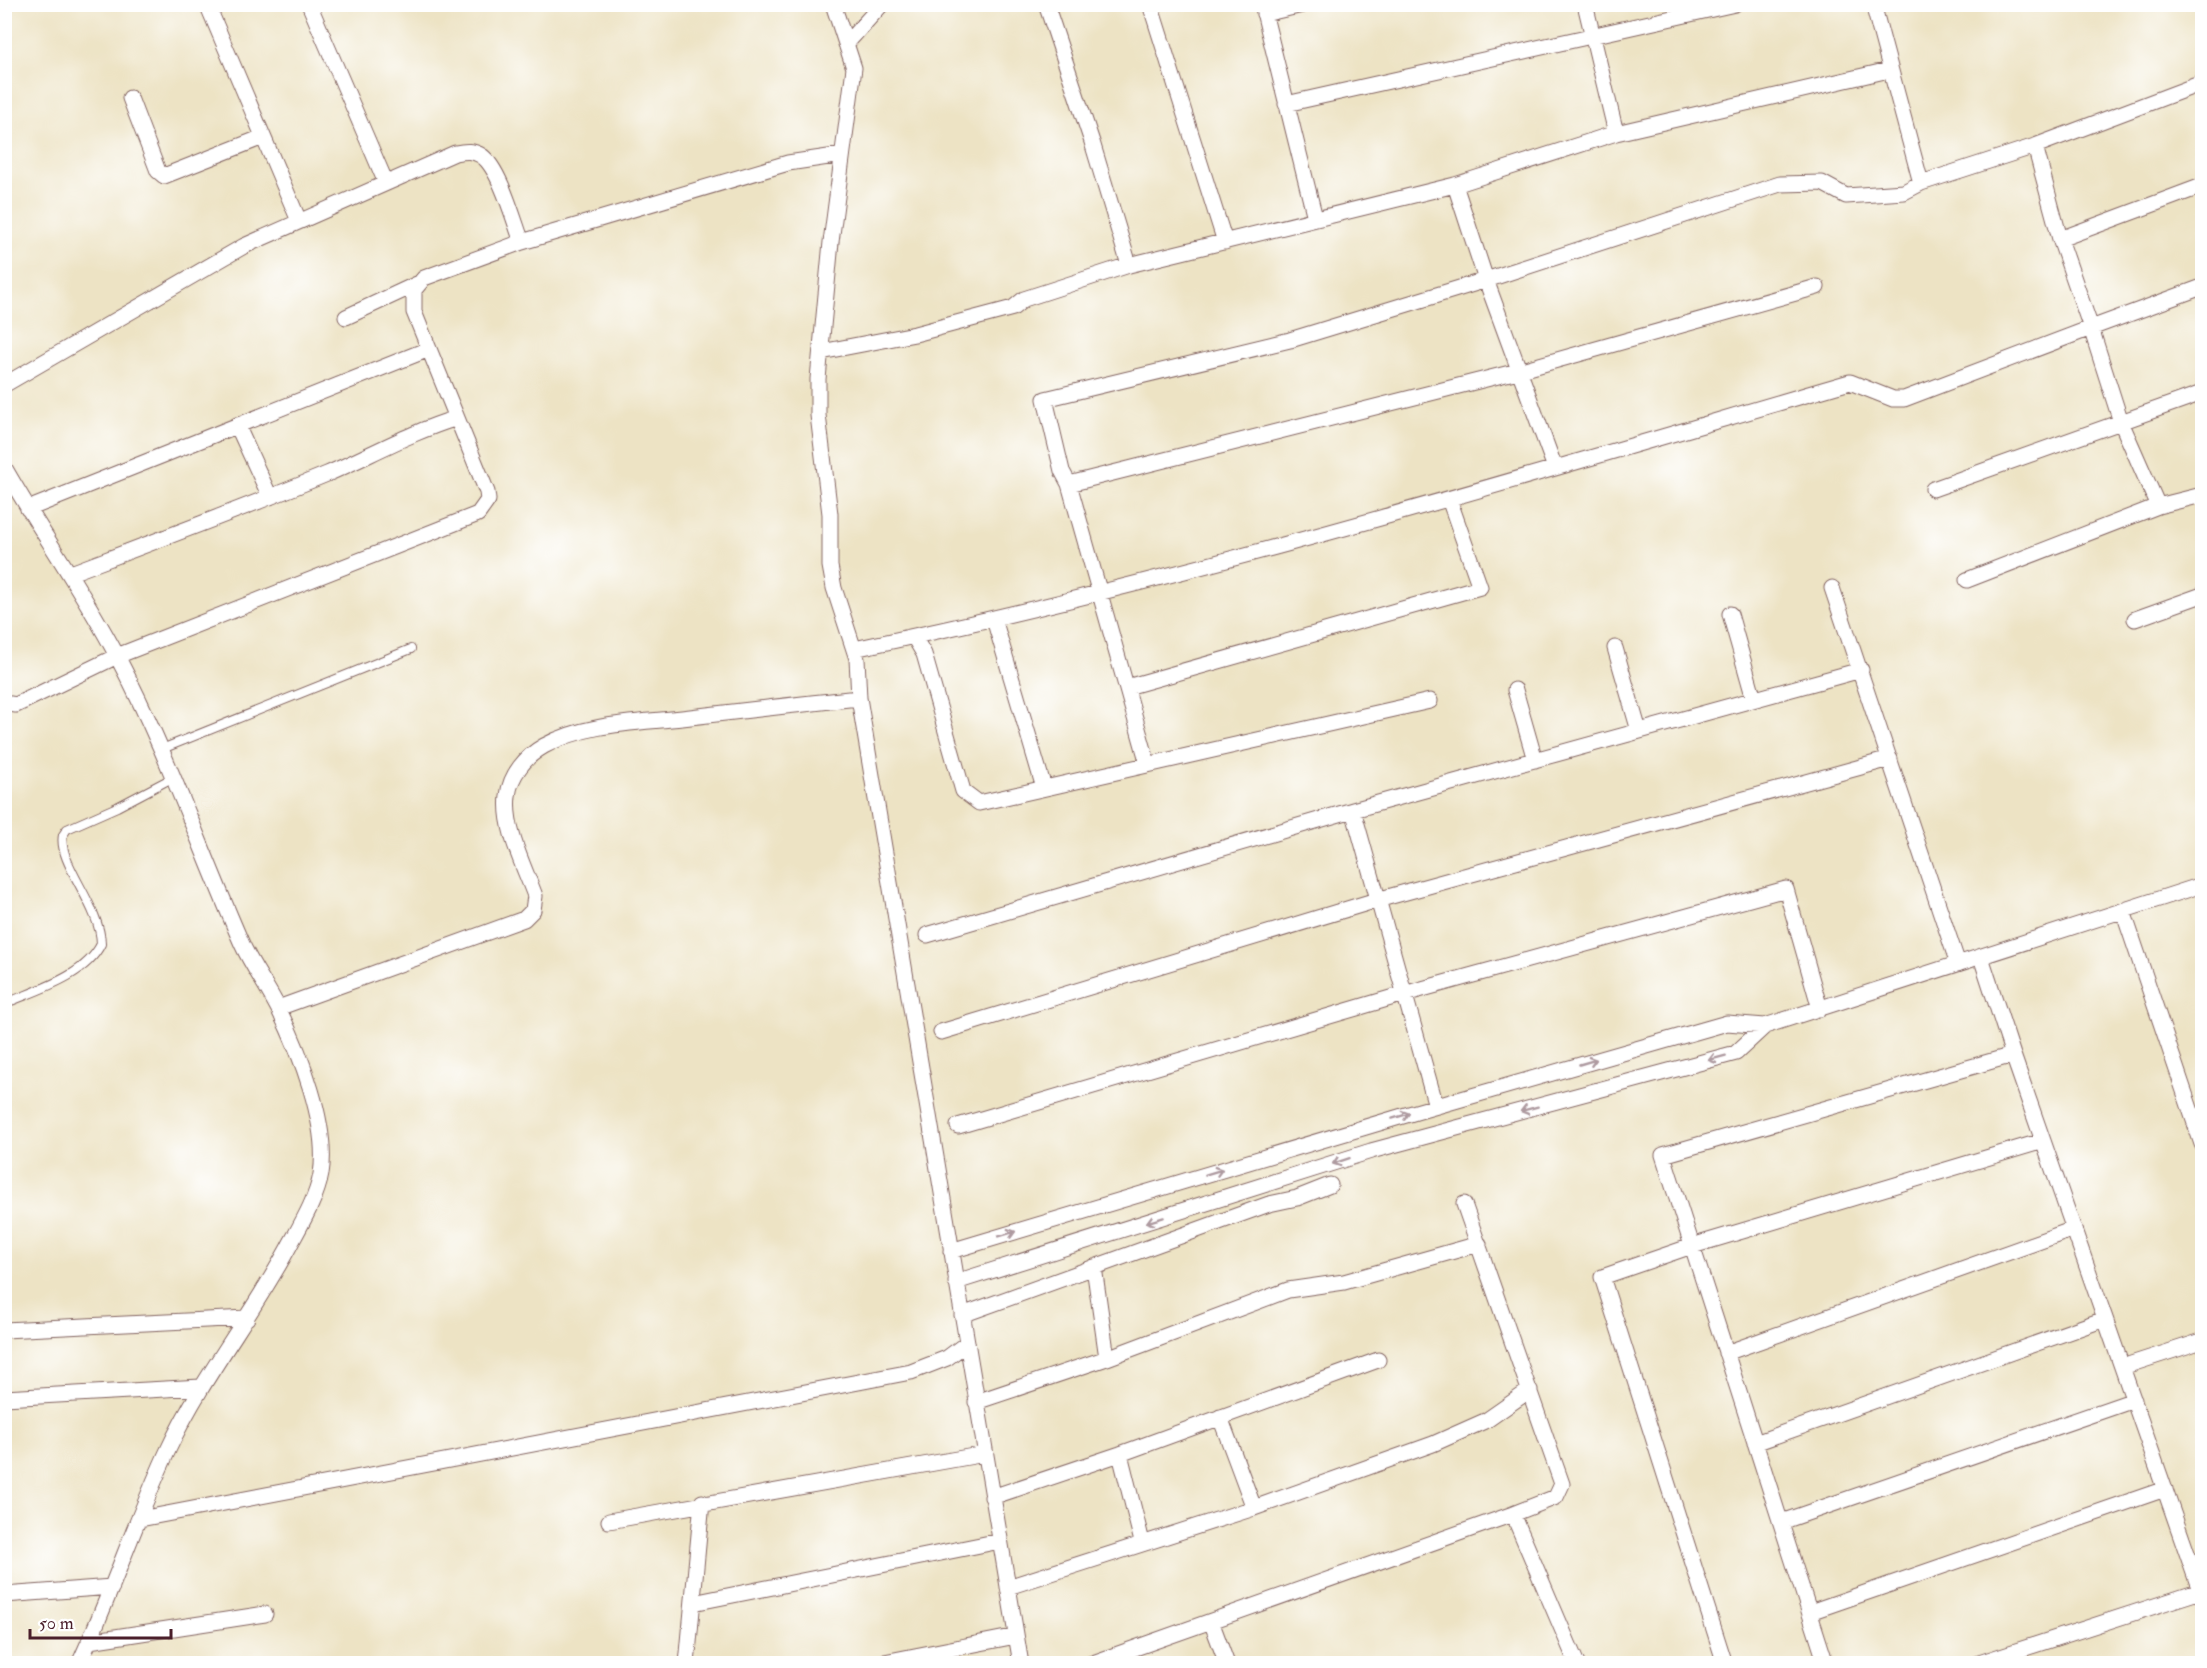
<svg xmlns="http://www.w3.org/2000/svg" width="2207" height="1668" font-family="'IM FELL Double Pica',serif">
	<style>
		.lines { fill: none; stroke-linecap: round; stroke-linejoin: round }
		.lane-casing { stroke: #836461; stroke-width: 10 }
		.street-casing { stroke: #836461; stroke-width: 17 }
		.lane { stroke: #fff; stroke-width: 8 }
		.street { stroke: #fff; stroke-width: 15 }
		.oneway { stroke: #ae9aa0 }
	</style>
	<rect width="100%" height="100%" fill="#fff"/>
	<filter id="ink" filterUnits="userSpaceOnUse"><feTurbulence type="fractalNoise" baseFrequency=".0167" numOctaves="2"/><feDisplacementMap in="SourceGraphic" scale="12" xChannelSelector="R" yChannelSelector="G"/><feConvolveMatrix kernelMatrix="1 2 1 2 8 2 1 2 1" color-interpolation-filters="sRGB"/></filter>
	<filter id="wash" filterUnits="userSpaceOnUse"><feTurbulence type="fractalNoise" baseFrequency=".008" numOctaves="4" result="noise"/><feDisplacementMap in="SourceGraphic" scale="24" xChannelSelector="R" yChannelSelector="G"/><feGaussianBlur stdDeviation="1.35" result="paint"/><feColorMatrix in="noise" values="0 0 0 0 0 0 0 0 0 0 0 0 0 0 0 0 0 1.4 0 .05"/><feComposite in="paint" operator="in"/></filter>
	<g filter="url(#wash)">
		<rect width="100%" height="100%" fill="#ede3c4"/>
	</g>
	<g filter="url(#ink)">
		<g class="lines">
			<defs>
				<path id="lane" d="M162 749 411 649
					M4 1004C36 990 85 977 101 944 101 907 57 862 63 835L67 829 117 807 174 777"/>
				<path id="street" d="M207 4 299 221
					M309 4 386 183
					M833 4 854 68 831 242 818 379V415L830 514V566L834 588 857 659 859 698 1021 1664
					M1046 4 1092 142 1129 265
					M1150 4 1225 242
					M1262 4 1315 218
					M1585 4 1616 133
					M1873 4 1921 183
					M1264 14 1307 4
					M846 44 882 4
					M130 98 158 171 164 176 263 137
					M1286 104 1735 4
					M1455 185 1486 280 1555 468
					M2060 239 2202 186
					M346 317 417 284
					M821 352 915 334 1013 308 1024 299 1129 265 1455 185 1616 133 1889 70
					M4 385 244 246 455 153C465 151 473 150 482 156 500 169 514 221 522 242
					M237 425 270 497
					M4 467C40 531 83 591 117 656 166 749 200 848 242 944 252 966 267 986 278 1008 300 1052 329 1125 321 1174 317 1197 303 1221 292 1241 255 1312 203 1375 169 1448 136 1518 112 1593 79 1664
					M1069 484 1518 371 1817 287
					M1933 489 2202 393
					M2158 506 2202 495
					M28 509 429 349
					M71 573C156 541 242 509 327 474 371 455 411 432 457 418
					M1967 580 2158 506 2121 422 2091 328 2202 287
					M1832 588 1958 964
					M1730 614 1754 699
					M994 619 1044 788
					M2135 619 2202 595
					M914 637 924 654 963 791 979 803 1430 701
					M1615 648 1639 731
					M854 649C1191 579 1520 478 1850 382L1893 399H1904L2091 328 2060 239 2035 146 2202 83
					M1127 687 1480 587 1449 499
					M1515 690 1535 760
					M4 703 16 705 117 656 478 514 488 500 487 492 414 312V290L424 278 522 242 788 163 842 155
					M1148 764 1069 484 1062 471 1045 399 1290 340 1486 280 1780 184 1822 183 1846 196 1904 192 1921 183 2035 146
					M1353 810 1436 1106
					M2123 911 2202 1144
					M927 935 1353 810 1861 670
					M1981 957 2013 1055 2202 1596
					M278 1008 524 919 533 910 535 896C524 866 504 828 508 796 510 775 526 756 544 746 585 723 637 723 682 718 741 711 800 704 859 698
					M941 1032 1377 900 1890 759
					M958 1126 1404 994 1786 889 1820 1009
					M1464 1204 1562 1484 1556 1497 1513 1514
					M951 1251 1416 1112 1727 1023 1765 1026 2202 885
					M1094 1267 1107 1358
					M956 1282 1371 1151 1736 1053 1765 1026
					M962 1315 1269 1204 1297 1198 1330 1185
					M4 1330 247 1318
					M1726 1353 2074 1229
					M2122 1367 2202 1341
					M4 1398 201 1387
					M976 1402 1107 1358 1288 1290 1344 1282 1479 1244
					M1220 1417 1254 1508
					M1755 1443 2105 1319
					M1120 1454 1142 1542
					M992 1497 1120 1454 1378 1360
					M140 1519 911 1372 947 1358 967 1343
					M609 1521 985 1454
					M1781 1522 2134 1400
					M1008 1587 1254 1508 1433 1444 1487 1420 1530 1390
					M4 1595 112 1587
					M693 1603 1000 1541
					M1810 1612 2165 1489
					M1211 1621 1227 1664
					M89 1641 265 1614
					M687 1664 702 1502
					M874 1664 1016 1636
					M1090 1664 1513 1514 1577 1664
					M1725 1664 1602 1277 1692 1246 2043 1141
					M1826 1664 1663 1155 2013 1055
					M1976 1664 2201 1591"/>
			</defs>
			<use href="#lane" class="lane-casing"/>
			<use href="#street" class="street-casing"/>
			<use href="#lane" class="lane"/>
			<use href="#street" class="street"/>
		</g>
		<defs><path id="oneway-shaft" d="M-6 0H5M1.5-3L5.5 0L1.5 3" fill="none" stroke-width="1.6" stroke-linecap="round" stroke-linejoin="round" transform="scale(1.5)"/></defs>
		<g class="oneway">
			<use href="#oneway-shaft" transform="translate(1717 1058) rotate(165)"/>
			<use href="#oneway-shaft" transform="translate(1588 1062) rotate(-16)"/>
			<use href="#oneway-shaft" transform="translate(1529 1109) rotate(165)"/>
			<use href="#oneway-shaft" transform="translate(1401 1116) rotate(-17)"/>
			<use href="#oneway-shaft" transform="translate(1341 1161) rotate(162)"/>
			<use href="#oneway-shaft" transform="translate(1214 1172) rotate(-17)"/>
			<use href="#oneway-shaft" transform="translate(1155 1220) rotate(163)"/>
			<use href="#oneway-shaft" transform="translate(1007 1234) rotate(-17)"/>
		</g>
	</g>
	<rect width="2207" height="1668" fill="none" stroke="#fff" stroke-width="24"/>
	<path d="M30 1629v9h141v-9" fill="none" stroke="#4a1f2b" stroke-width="3"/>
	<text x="39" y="1629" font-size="18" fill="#4a1f2b" stroke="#ffffff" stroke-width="4.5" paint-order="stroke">50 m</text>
</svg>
